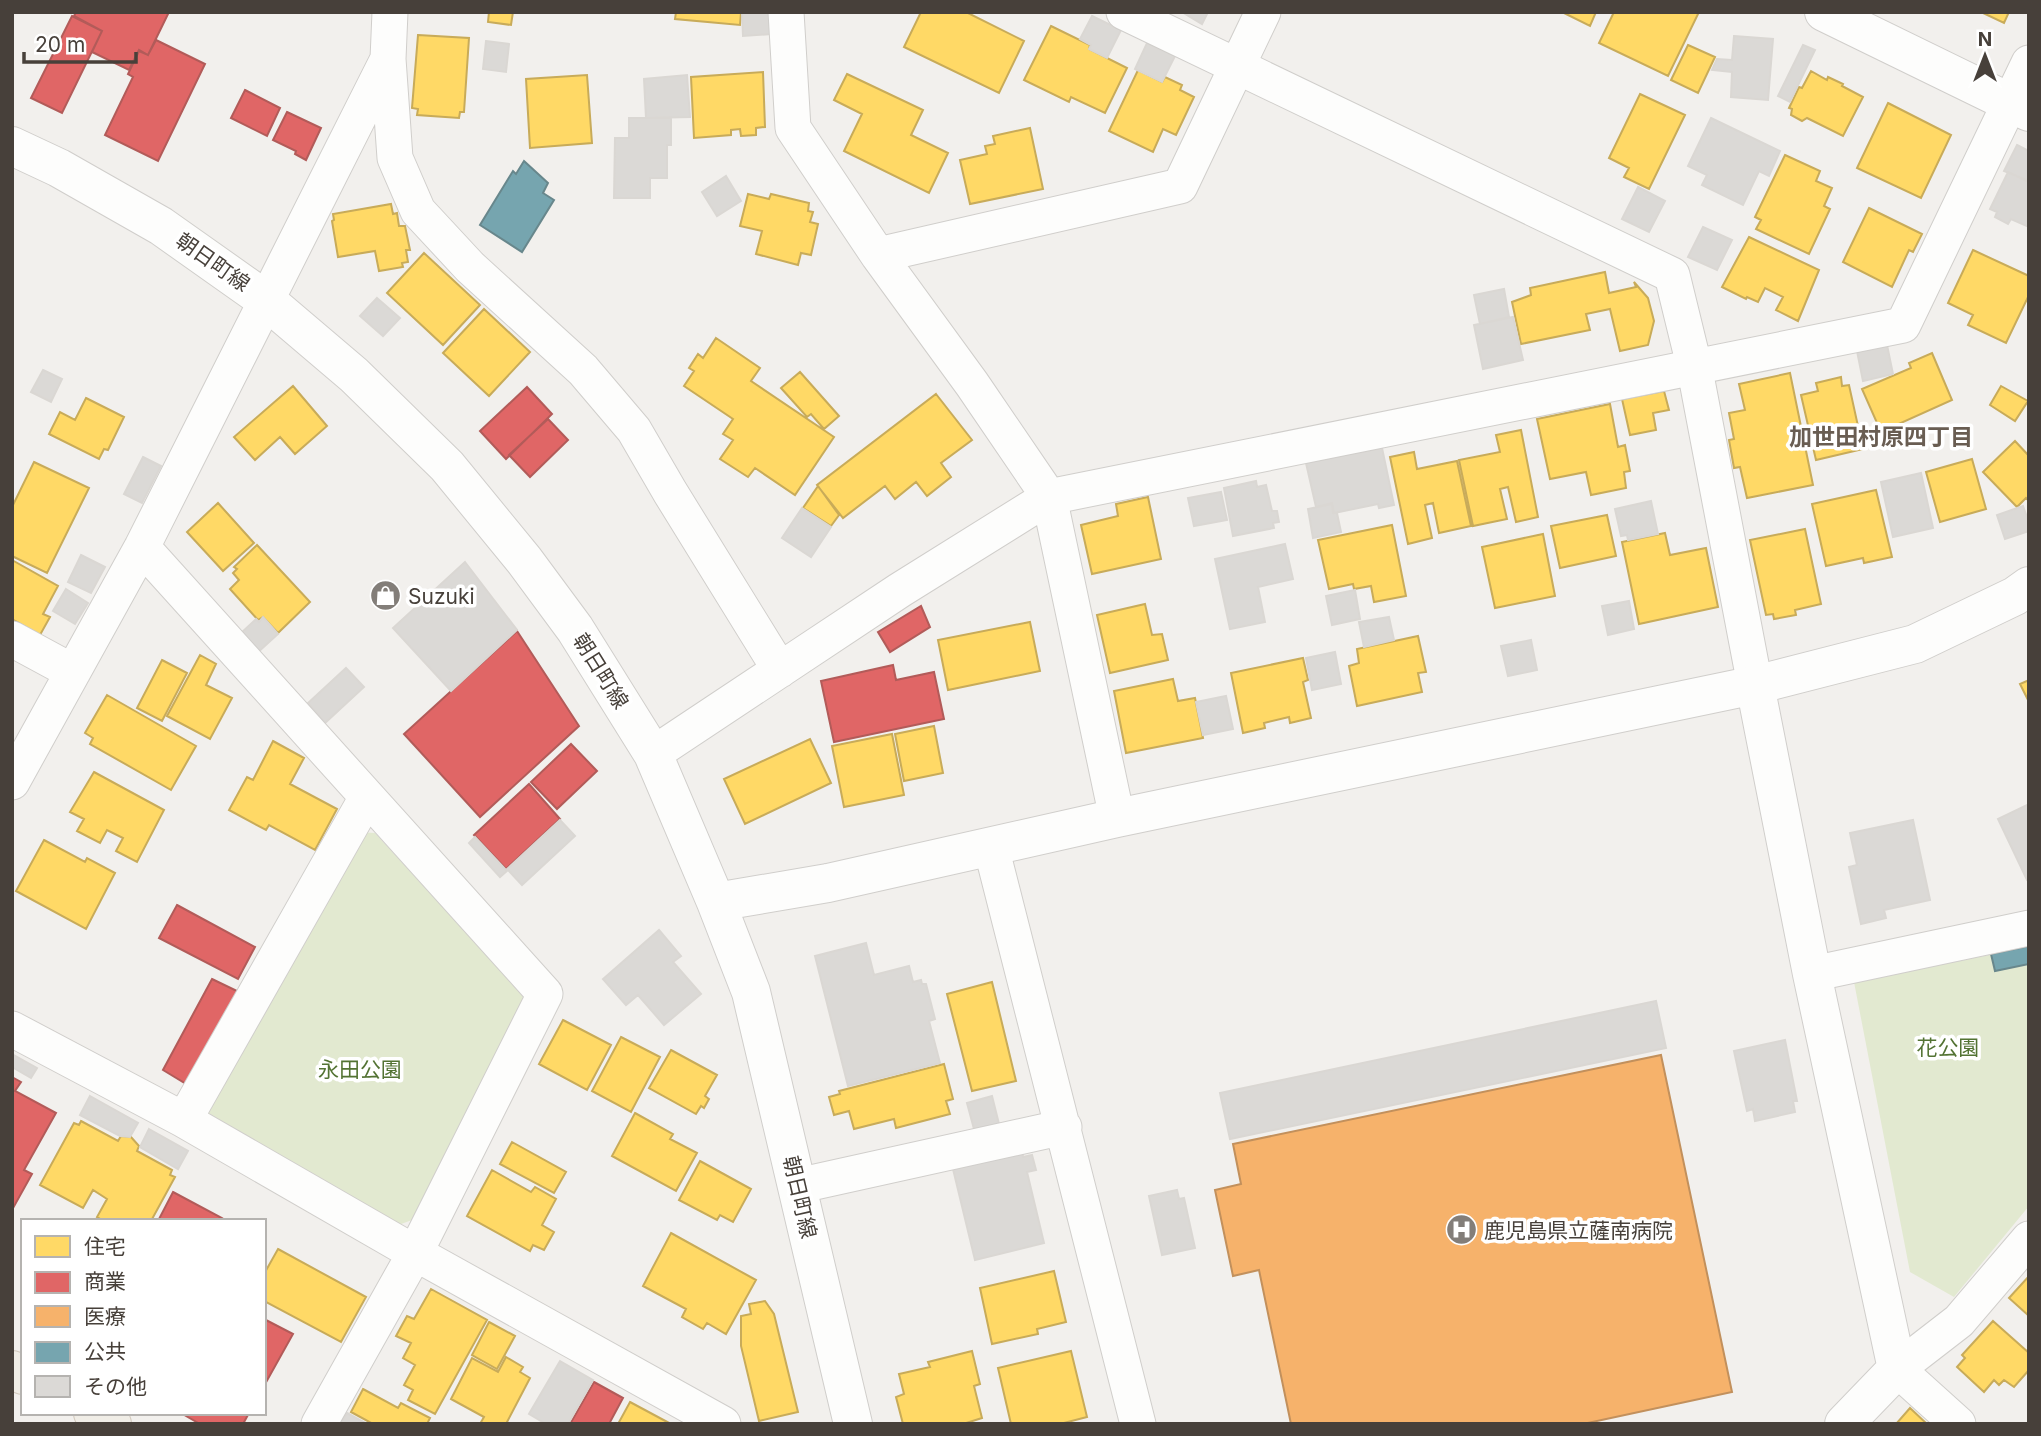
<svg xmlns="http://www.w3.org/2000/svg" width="2041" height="1436" font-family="Inter,'Noto Sans JP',sans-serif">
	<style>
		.green { fill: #e2e9d0 }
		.homes { fill: #ffd966; stroke: #c8ab59; stroke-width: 2 }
		.shops { fill: #e06666; stroke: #b25b59; stroke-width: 2 }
		.health { fill: #f6b26b; stroke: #c2905c; stroke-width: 2 }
		.public { fill: #76a5af; stroke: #68878c; stroke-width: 2 }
		.building { fill: #dbd9d6; stroke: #dad7d3; stroke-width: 2 }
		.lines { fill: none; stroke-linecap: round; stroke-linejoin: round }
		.minor-casing { stroke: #d0cecb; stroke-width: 37 }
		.tertiary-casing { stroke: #d0cecb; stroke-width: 40 }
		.primary-casing { stroke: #d2c9bd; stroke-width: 40 }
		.minor { stroke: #fdfdfc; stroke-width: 35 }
		.tertiary { stroke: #fdfdfc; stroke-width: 38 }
		.primary { stroke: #f0ede6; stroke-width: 38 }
		.labels { text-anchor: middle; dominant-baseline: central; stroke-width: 7; stroke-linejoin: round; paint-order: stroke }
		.street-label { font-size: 21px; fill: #47403a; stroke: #fff }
		.poi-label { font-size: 21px; fill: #47403a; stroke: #fff; text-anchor: start }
		.park-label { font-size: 21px; fill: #537333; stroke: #fff }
		.neighbourhood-label { font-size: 23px; font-weight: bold; fill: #695d52; stroke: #fff }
	</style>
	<rect width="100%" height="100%" fill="#f2f0ed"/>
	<path class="green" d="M358 832 375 833 522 993 526 1013 412 1220 393 1227 208 1121 206 1103Z
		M2029 947V1206L1954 1297 1910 1272 1854 982Z"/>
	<path class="homes" d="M489 12H513L511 25 488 22Z
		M676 12H741L740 25 675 19Z
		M921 12H966L1024 41 999 93 904 47Z
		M1562 12H1596L1590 26Z
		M1614 12H1699L1668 76 1599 43Z
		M1981 12H2009L2004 23Z
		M1051 26 1090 45 1089 49 1127 68 1105 113 1071 97 1069 102 1024 80Z
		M418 35 469 38 464 112H460L459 118 417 115 418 109 412 108Z
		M1688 45 1715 57 1698 93 1671 80Z
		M1138 70 1162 82 1165 77 1182 85 1180 90 1194 97 1176 135 1163 129 1153 152 1109 131Z
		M1811 71 1827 80 1828 77 1843 84 1842 86 1863 97 1843 136 1807 118 1802 121 1791 115 1792 109 1789 108 1799 87 1802 88Z
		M763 72 765 127 756 128V135L741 136 740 129 731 130V135L694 138 691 77Z
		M847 74 923 110 911 135 948 153 929 193 844 151 862 114 834 100Z
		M587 75 592 143 530 148 526 79Z
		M1640 94 1685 115 1649 189 1624 177 1629 168 1609 158Z
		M1888 103 1951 135 1921 198 1857 168Z
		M1030 128 1043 189 970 204 960 160 987 154 985 146 995 144 993 136Z
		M1785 155 1820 171 1816 181 1832 188 1824 206 1830 209 1809 254 1756 229 1761 220 1755 217Z
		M748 194 769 199 771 194 809 203 808 211 813 212 810 222 818 224 811 255 801 253 798 265 756 254 762 231 740 226Z
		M391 204 393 214 397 213 399 226H405L410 250H406L408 262 402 263 403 267 379 271 375 251 338 257 332 221 334 220 333 214Z
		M1869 208 1922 234 1913 252 1909 250 1892 287 1843 262Z
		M1749 237 1819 270 1798 321 1776 310 1783 297 1765 288 1758 302 1747 297 1746 299 1722 287Z
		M1973 250 2029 276V295L2006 343 1968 325 1973 315 1948 303Z
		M424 253 480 305 443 345 387 293Z
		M1605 272 1609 293 1636 287 1634 282 1648 298 1654 321 1648 345 1620 351 1610 309 1586 314 1590 330 1521 344 1512 302 1531 295 1530 288Z
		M484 309 530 352 489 396 443 353Z
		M716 338 760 368 751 381 834 437 795 495 755 468 748 477 720 459 733 440 723 434 733 419 684 386 694 371 689 368 698 354 703 358Z
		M1932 353 1952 400 1881 432 1862 389 1911 368 1909 363Z
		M800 372 839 416 824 429 811 414 807 417 781 388Z
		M1790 373 1813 485 1747 498 1740 467 1734 468 1729 440 1734 439 1729 413 1745 410 1739 384Z
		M1841 377 1842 386 1849 385 1863 449 1816 460 1801 395 1818 391 1816 383Z
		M293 386 327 426 295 454 280 437 255 460 234 437Z
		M2001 386 2028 401 2015 421 1990 405Z
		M1664 391 1669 410 1653 413 1656 430 1630 435 1622 399Z
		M936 394 972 440 941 463 951 477 927 496 916 482 895 499 885 486 843 518 817 485Z
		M86 398 124 417 108 450 104 449 99 459 49 434 60 412 75 420Z
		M1610 404 1618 447 1625 445 1630 471 1624 472 1626 488 1591 495 1586 472 1550 479 1537 419Z
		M1521 430 1538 517 1516 522 1508 487 1500 489 1507 519 1473 526 1459 460 1500 452 1496 435Z
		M2015 441 2029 456V501L2026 498 2017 507 1983 472Z
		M1414 452 1417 469 1457 461 1471 526 1439 533 1433 503 1425 505 1432 538 1408 544 1390 457Z
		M1972 459 1986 509 1940 522 1926 472Z
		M34 462 89 488 47 573 12 556V507Z
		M818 486 839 515 831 526 803 508Z
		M1876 490 1892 557 1864 563 1863 558 1826 566 1812 504Z
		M1148 497 1161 559 1092 574 1081 525 1118 516 1116 504Z
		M218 503 254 543 223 571 187 532Z
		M1607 515 1616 556 1560 568 1551 526Z
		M1392 525 1406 596 1374 602 1371 586 1354 589 1353 584 1329 589 1318 540Z
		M1805 529 1821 604 1795 610 1796 615 1774 619 1773 614 1766 615 1750 540Z
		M1665 533 1670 555 1706 548 1718 607 1639 624 1622 542Z
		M1543 534 1555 596 1495 608 1482 547Z
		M257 545 310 602 278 633 263 617 258 620 230 589 239 580 233 573 237 569 234 567Z
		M12 560 58 586 43 614 50 617 40 635 12 619Z
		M1145 604 1152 635 1162 634 1168 660 1110 673 1097 615Z
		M1030 622 1040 671 948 690 938 640Z
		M1418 636 1426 672 1418 673 1422 692 1357 706 1349 666 1359 663 1357 649Z
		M200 655 216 664 206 685 232 698 210 739 167 716Z
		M1303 658 1308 680 1303 682 1311 718 1290 723 1289 717 1264 723 1265 728 1243 733 1231 673Z
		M162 660 187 673 162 721 137 708Z
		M1173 679 1178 701 1195 698 1203 738 1126 753 1114 691Z
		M2029 680V702L2020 684Z
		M107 695 196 746 171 790 90 744 93 738 85 733Z
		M934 726 943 773 904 781 895 734Z
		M892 734 904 795 844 807 832 746Z
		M810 739 831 783 745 824 724 779Z
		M273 741 304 758 290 784 337 809 315 850 269 825 266 830 229 810 247 777 253 780Z
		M94 772 164 810 137 862 116 851 123 838 107 830 100 843 77 831 84 819 70 812Z
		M44 840 85 862 87 858 115 873 86 929 16 891Z
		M992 982 1016 1081 972 1091 947 994Z
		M563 1020 611 1045 587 1090 539 1064Z
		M621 1037 660 1057 631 1112 592 1091Z
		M671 1050 717 1075 705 1096 709 1099 704 1108 701 1106 696 1114 649 1088Z
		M944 1064 953 1099 946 1101 950 1114 896 1128 894 1119 854 1129 849 1111 834 1115 829 1097 840 1094 839 1091Z
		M635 1113 673 1134 670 1139 697 1153 676 1191 612 1156Z
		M81 1121 118 1141 121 1136 131 1137 139 1146 137 1151 172 1170 170 1175 175 1177 151 1221H104L97 1217 107 1199 93 1190 83 1208 40 1185 74 1123 79 1125Z
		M512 1142 566 1172 554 1193 500 1164Z
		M700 1161 751 1189 733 1222 720 1215 717 1220 679 1200Z
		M492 1170 531 1192 535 1187 556 1199 542 1225 554 1232 544 1250 533 1245 530 1251 467 1216Z
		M671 1233 756 1280 726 1334 707 1323 703 1329 682 1317 686 1309 643 1286Z
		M278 1249 366 1297 341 1342 264 1301V1274Z
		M1054 1271 1066 1322 1037 1329 1038 1334 992 1344 980 1288Z
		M2029 1276V1316L2009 1298Z
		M431 1289 487 1320 435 1414 408 1400 413 1390 404 1385 415 1365 403 1358 411 1343 396 1336 407 1316 414 1319Z
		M765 1301 774 1314 798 1412 759 1421 741 1346V1316L751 1314 749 1304Z
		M1993 1321 2029 1353V1370L2014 1387 2004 1380 1999 1385 1994 1380 1984 1392 1957 1367 1965 1358 1962 1355Z
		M489 1322 515 1336 497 1369 472 1355Z
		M972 1351 980 1384 974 1386 982 1418 963 1424H903L896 1397 904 1394 899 1374 930 1367 928 1362Z
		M1071 1351 1087 1417 1060 1424H1011L998 1368Z
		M506 1357 523 1367 520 1372 530 1378 506 1424H480L484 1417 451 1399 472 1358 498 1372Z
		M363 1389 398 1408 401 1403 430 1418 427 1424H373L351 1412Z
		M630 1402 671 1424H618Z
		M1910 1408 1927 1424H1896Z"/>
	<path class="shops" d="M76 12H169L148 55 139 50 129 70 92 52 102 31 74 16Z
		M72 16 102 31 62 113 31 98Z
		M156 40 205 64 158 161 105 135 133 77 128 74 139 51 148 55Z
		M245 90 280 108 267 136 231 118Z
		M287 112 321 128 306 160 295 154 296 151 273 140Z
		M527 387 552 414 506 459 480 431Z
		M548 419 568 440 530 477 509 455Z
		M921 606 930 627 890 652 878 632Z
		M517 631 579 726 480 817 404 734Z
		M893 665 896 680 934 672 944 719 834 742 821 681Z
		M571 744 597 771 557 809 531 782Z
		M529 784 560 819 506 869 474 835Z
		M177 905 255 947 238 979 159 938Z
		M212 979 239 992 188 1085 163 1070Z
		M12 1077 21 1082 15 1091 56 1113 24 1170 32 1174 12 1210Z
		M173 1192 222 1218 220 1221H158Z
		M264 1319 293 1334 264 1386Z
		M594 1382 623 1398 609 1424H570Z
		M181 1413H249L243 1424H200Z"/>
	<path class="health" d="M1661 1055 1732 1392 1583 1424H1291L1259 1270 1233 1276 1215 1190 1241 1184 1233 1144Z"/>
	<path class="public" d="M524 161 548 183 543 193 554 200 522 252 480 225 513 171 516 174Z
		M2029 946V964L1995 971 1991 954Z"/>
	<path class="building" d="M742 12H770L771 34 743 36Z
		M1182 12H1208L1202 24Z
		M1092 16 1121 30 1107 58 1089 49 1091 45 1080 39Z
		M1734 36 1773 39 1768 100 1731 97 1732 72 1712 70 1717 59 1732 60Z
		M486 41 509 44 506 72 483 69Z
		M1147 43 1175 56 1162 82 1135 69Z
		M1803 45 1815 50 1790 102 1778 96Z
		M687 75 690 117 646 118 644 79Z
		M629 118H671V145H667V178H650V198H614L615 138H629Z
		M1711 118 1780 151 1769 176 1759 171 1743 205 1702 185 1707 175 1688 166Z
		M2017 145 2029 151V181L2004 171Z
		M2008 172 2029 182V227L2011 219 2008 224 1995 217 1997 212 1990 209Z
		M726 176 741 201 717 216 702 192Z
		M1638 187 1665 201 1649 232 1622 219Z
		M1703 227 1732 240 1717 270 1688 257Z
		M1504 289 1509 317 1480 324 1474 295Z
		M377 298 400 318 383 336 360 316Z
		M1513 317 1523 360 1483 369 1474 325Z
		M1887 345 1893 374 1863 381 1857 351Z
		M43 370 62 379 51 402 31 392Z
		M1382 448 1394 505 1379 508 1378 504 1334 513 1332 503 1316 507 1306 463Z
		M143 457 161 466 142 503 124 494Z
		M1921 473 1933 528 1893 537 1881 482Z
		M1256 481 1257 487 1266 485 1272 511H1277L1279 522 1273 523 1274 528 1233 536 1224 488Z
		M1221 492 1227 520 1194 526 1188 498Z
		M1651 501 1658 534 1628 540 1627 535 1621 536 1615 509Z
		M1332 504 1333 513H1337L1341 532 1313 538 1308 509Z
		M2023 506 2029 523V531L2005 539 1997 515Z
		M802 508 831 527 811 557 782 538Z
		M1285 544 1293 579 1258 587 1265 622 1230 629 1215 559Z
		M81 555 105 567 91 593 68 582Z
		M465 562 517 630 451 691 393 628Z
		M66 589 88 603 75 624 53 611Z
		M1355 590 1360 619 1332 625 1326 596Z
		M1629 601 1634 629 1608 635 1602 606Z
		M263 617 278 634 257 653 240 634 256 619 259 622Z
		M1389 617 1394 640 1364 647 1359 622Z
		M1531 640 1537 670 1508 676 1501 646Z
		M1335 652 1341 684 1312 690 1306 658Z
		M346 668 364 687 325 723 308 703Z
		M1226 696 1233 729 1203 735 1196 702Z
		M2029 804V879L2027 880 1998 819Z
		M560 820 575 836 522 885 508 870 500 877 469 843 475 837 506 870Z
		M1913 820 1930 900 1884 910 1886 918 1861 924 1849 867 1857 865 1850 833Z
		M659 930 681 956 673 962 701 994 664 1025 638 995 626 1005 603 979Z
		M866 943 874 975 909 966 913 982 921 980 922 984H926L935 1019 929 1021 940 1063 848 1086 815 956Z
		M1656 1001 1666 1048 1230 1139 1220 1093Z
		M1785 1040 1797 1101H1793L1795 1112 1755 1121 1753 1109 1747 1111 1734 1051Z
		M12 1054 37 1068 31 1078 12 1067Z
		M90 1096 138 1123 130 1137 120 1136 80 1115Z
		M992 1096 999 1124 974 1129 967 1103Z
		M149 1129 188 1151 178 1169 140 1147Z
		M1022 1152 1023 1157 1032 1155 1036 1170 1027 1172 1044 1243 975 1260 953 1169Z
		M1177 1190 1179 1199 1184 1198 1195 1248 1162 1255 1149 1196Z
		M560 1361 593 1380 568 1424H546L529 1414Z
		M347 1413 367 1424H340Z"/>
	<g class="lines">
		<defs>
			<path id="minor" d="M390 12 388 59 395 158 418 211 470 267 583 370 634 430 670 492 780 670
				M786 12 793 128 878 255 972 384 1049 497 1117 818
				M1124 12 1672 275 1694 365 1755 685
				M878 255 1180 186 1263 12
				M142 547 545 994 415 1253 319 1424
				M12 639 73 672
				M653 754 900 590 1049 497 1903 325 2029 63
				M12 782 142 547 388 59
				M991 847 1138 1424
				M1812 974 2029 928
				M12 1029 184 1120 415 1253 723 1424
				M184 1120 366 799
				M797 1186 1064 1127
				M1958 1424 1897 1369 1959 1321 2029 1239"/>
			<path id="tertiary" d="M1824 12 2029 112
				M12 146 59 168 161 226 267 301 354 375 447 466 524 560 575 629 653 754 716 902 751 992 853 1424
				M1755 685 1812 974 1897 1369 1844 1424
				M716 902 828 883 1117 818 1755 685 1915 644 2015 596 2029 586"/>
			<path id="primary" d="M12 1370 23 1375
				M93 1413 112 1424"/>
		</defs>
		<use href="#minor" class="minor-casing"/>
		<use href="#tertiary" class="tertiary-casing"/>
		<use href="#primary" class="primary-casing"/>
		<use href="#minor" class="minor"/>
		<use href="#tertiary" class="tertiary"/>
		<use href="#primary" class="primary"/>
	</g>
	<defs>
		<symbol id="shop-disc" viewBox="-11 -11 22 22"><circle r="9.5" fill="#837e79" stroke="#fff"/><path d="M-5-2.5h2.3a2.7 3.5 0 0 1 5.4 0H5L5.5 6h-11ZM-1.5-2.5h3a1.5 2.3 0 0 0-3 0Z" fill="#fff"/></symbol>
		<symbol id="hospital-disc" viewBox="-11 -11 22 22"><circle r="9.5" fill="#837e79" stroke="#fff"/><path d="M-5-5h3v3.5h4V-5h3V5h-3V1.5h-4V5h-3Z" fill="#fff"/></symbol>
	</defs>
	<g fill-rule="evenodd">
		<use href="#shop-disc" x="368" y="578" width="35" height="35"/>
		<use href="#hospital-disc" x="1444" y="1212" width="35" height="35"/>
	</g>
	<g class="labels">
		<g class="street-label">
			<text transform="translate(213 262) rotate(35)">朝日町線</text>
			<text transform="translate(601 671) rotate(58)">朝日町線</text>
			<text transform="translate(800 1197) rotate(77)">朝日町線</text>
		</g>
		<g class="poi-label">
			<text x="408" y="596">Suzuki</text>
			<text x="1484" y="1230">鹿児島県立薩南病院</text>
		</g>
		<g class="park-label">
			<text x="1948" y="1047">花公園</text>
			<text x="360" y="1069">永田公園</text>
		</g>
		<g class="neighbourhood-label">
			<text x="1881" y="437">加世田村原四丁目</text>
		</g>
	</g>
	<rect width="2041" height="1436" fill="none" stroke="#47403a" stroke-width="28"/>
	<rect x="21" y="1219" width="245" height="196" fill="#ffffff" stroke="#b5b3b0" stroke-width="2"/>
	<rect x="35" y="1236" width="35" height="21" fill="#ffd966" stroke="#b5b3b0" stroke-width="2"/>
	<text x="84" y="1254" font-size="21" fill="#47403a">住宅</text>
	<rect x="35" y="1272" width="35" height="21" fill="#e06666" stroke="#b5b3b0" stroke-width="2"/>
	<text x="84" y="1289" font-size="21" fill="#47403a">商業</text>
	<rect x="35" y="1306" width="35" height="21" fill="#f6b26b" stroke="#b5b3b0" stroke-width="2"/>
	<text x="84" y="1324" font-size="21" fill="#47403a">医療</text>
	<rect x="35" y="1342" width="35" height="21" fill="#76a5af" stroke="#b5b3b0" stroke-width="2"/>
	<text x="84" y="1359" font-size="21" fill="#47403a">公共</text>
	<rect x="35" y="1376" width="35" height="21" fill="#dbd9d6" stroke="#b5b3b0" stroke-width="2"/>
	<text x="84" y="1394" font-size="21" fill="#47403a">その他</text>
	<g transform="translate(1985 56)" stroke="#ffffff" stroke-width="5" paint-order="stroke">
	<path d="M0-5L12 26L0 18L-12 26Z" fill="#47403a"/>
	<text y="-10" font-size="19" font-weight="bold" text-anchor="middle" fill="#47403a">N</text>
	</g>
	<path d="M24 52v10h112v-10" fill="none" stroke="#47403a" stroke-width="3.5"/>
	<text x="35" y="52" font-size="21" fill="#47403a" stroke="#ffffff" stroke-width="5" paint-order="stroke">20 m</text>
</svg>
